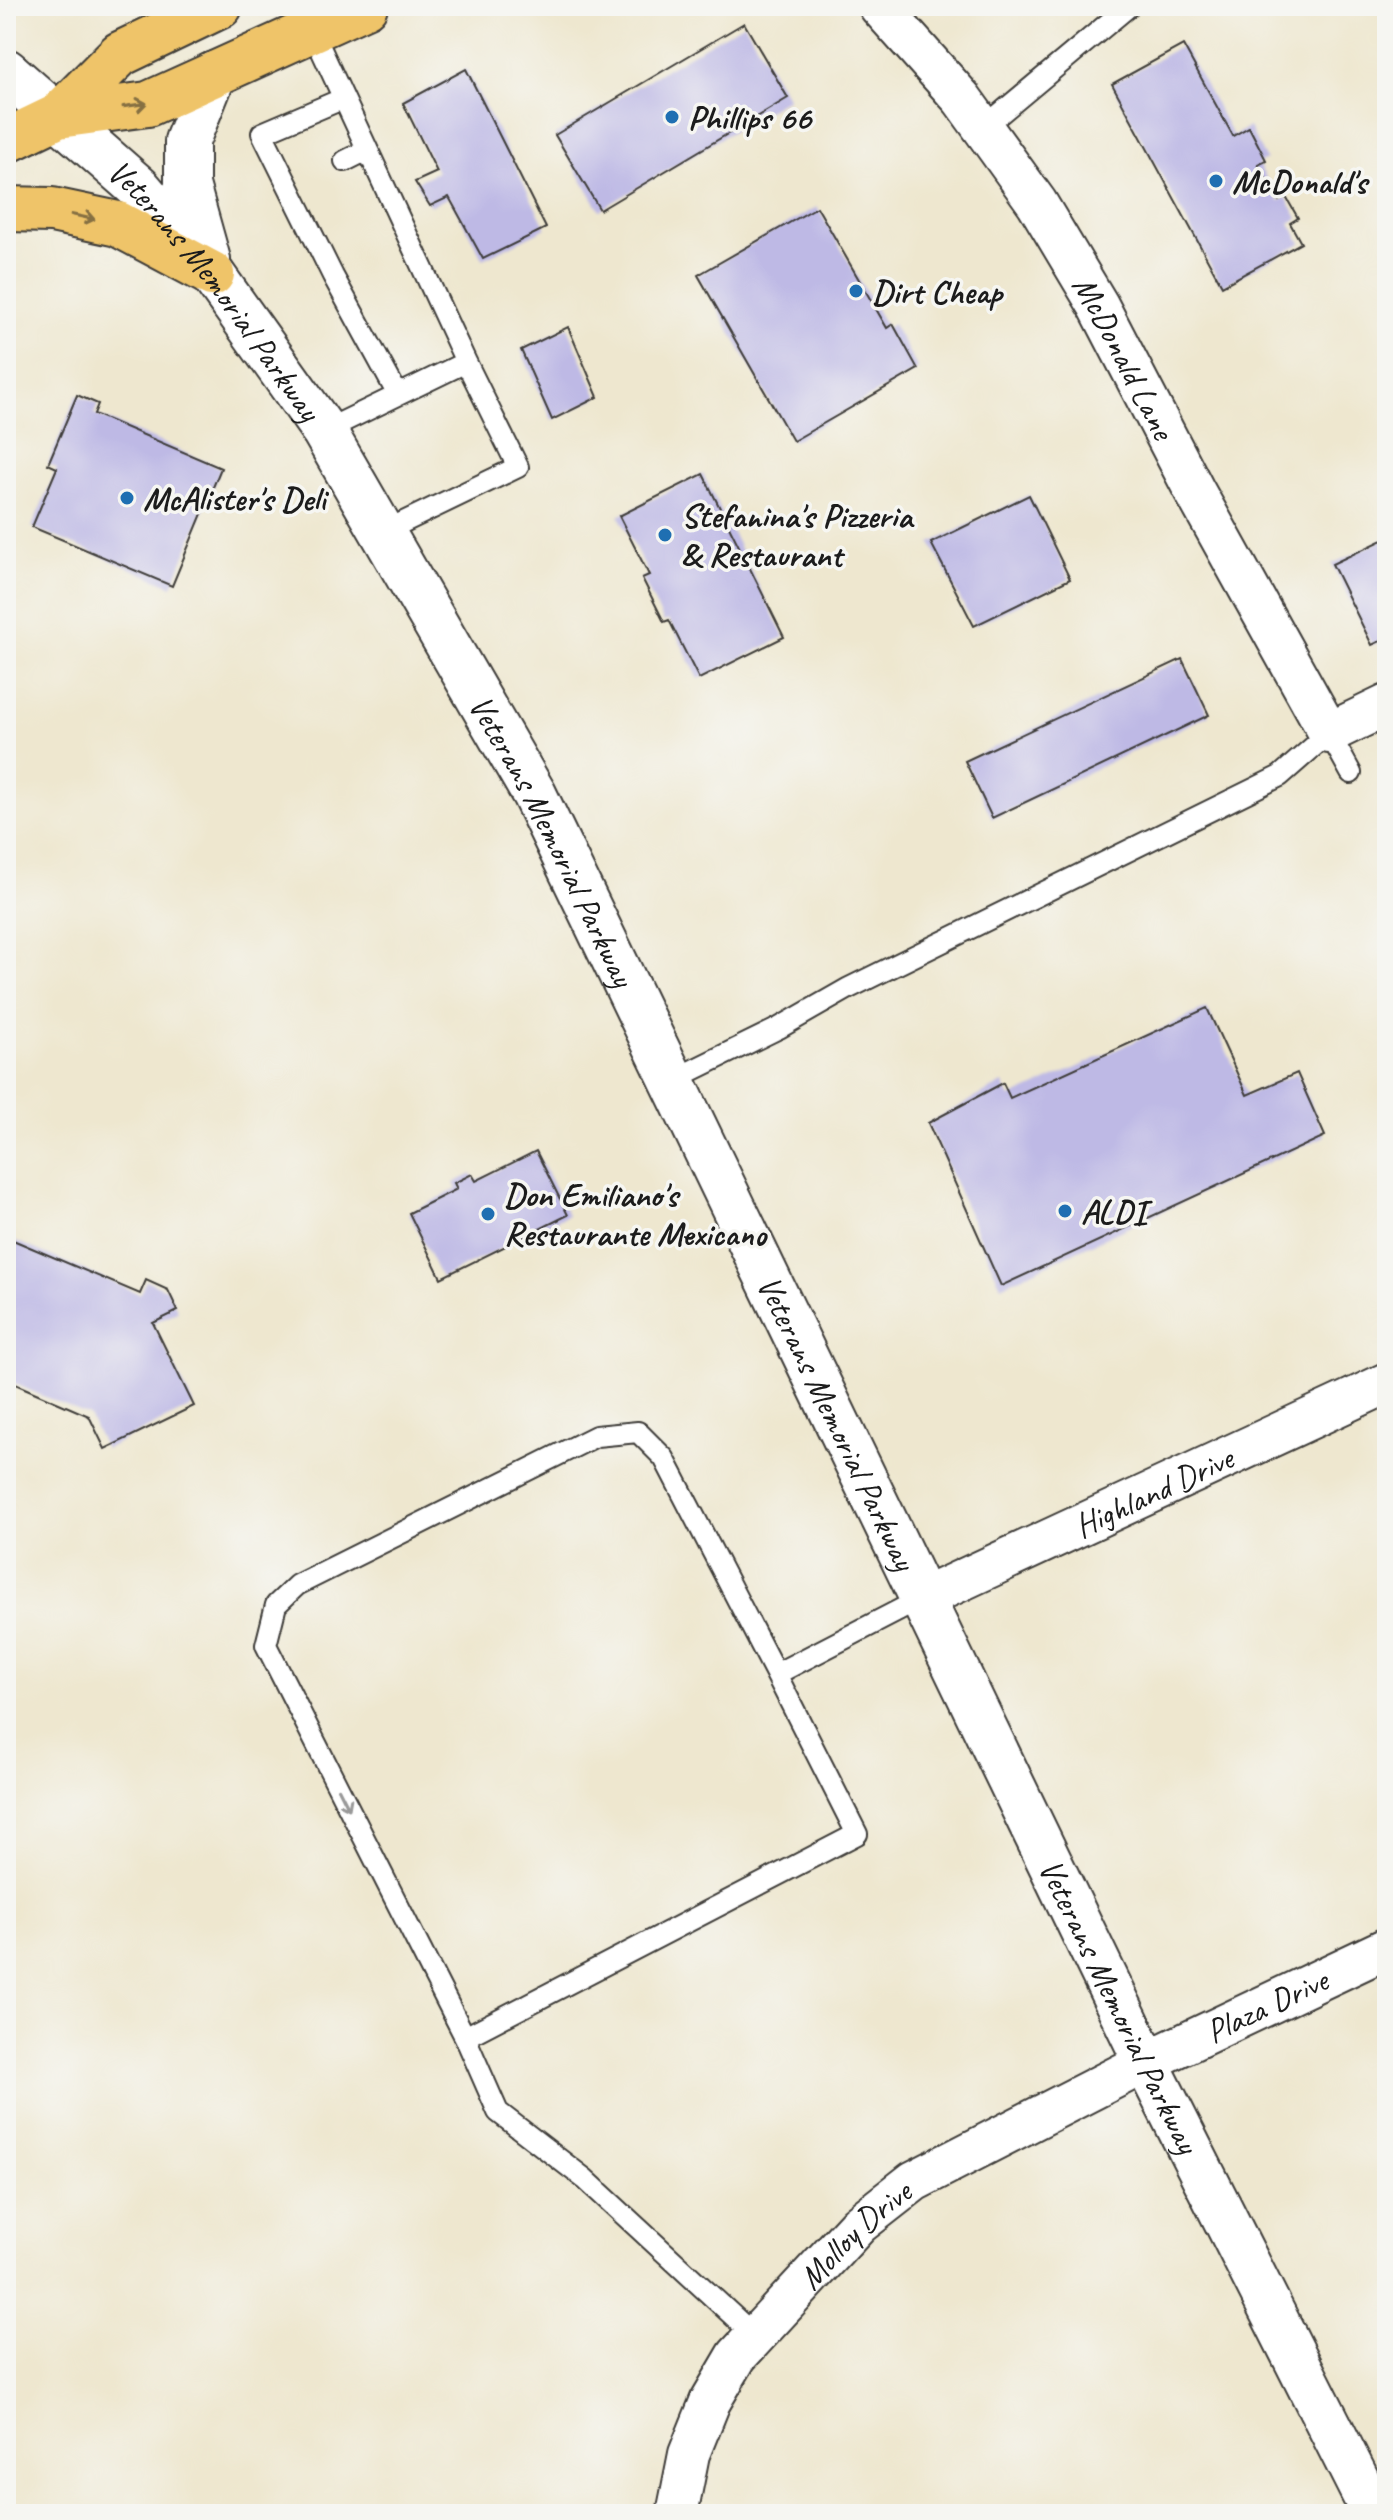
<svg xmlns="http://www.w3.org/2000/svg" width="1393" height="2520" font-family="Caveat,sans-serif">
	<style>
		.building { fill: #beb9e5 }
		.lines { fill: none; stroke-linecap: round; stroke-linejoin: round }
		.service-casing { stroke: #3c3a37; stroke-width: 24 }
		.minor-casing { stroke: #3c3a37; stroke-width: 44 }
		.tertiary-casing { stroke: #3c3a37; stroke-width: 48 }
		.primary-casing { stroke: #3c3a37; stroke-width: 48 }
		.service { stroke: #fff; stroke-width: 20 }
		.minor { stroke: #fff; stroke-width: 40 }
		.tertiary { stroke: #fff; stroke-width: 44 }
		.primary { stroke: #efc469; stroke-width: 44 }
		.oneway { stroke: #867042 }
		.oneway2 { stroke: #999 }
		.poi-dot { fill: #1f6fb2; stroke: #f6f6f2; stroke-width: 3 }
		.labels { text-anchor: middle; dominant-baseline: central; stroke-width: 7; stroke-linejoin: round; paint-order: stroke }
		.poi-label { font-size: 34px; font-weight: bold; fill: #1c1c1c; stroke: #f6f6f2; text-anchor: start }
		.street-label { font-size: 34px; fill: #1c1c1c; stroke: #f6f6f2 }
	</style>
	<rect width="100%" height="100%" fill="#f6f6f2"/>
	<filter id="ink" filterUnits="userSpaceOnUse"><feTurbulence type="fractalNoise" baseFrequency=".0125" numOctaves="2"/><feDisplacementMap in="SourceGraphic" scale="16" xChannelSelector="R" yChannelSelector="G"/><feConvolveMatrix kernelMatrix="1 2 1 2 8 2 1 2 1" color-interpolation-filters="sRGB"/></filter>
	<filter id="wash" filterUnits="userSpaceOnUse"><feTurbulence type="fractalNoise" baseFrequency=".006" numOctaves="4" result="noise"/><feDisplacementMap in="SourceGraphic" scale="32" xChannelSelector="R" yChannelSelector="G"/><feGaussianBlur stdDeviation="1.8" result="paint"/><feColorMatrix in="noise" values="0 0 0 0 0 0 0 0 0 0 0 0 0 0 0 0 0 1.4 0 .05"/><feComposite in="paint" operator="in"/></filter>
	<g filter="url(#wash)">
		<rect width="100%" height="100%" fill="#eee7cf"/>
		<g id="blocks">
			<path class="building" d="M744 23 788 98 600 210 555 135Z
				M1183 45 1233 136 1249 127 1266 160 1258 164 1279 201 1286 197 1298 218 1290 223 1301 243 1222 286 1112 84Z
				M466 69 546 228 483 259 449 197 430 206 415 182 437 172 403 103Z
				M817 207 887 328 893 324 918 369 793 441 698 275Z
				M568 327 598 397 552 420 521 350Z
				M77 395 98 404 94 414 221 468 172 586 32 527 57 468 48 464Z
				M703 474 784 637 699 679 669 620 664 622 642 578 649 575 619 516Z
				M1029 495 1070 579 974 626 931 543Z
				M1387 538V638L1372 645 1332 564Z
				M1182 659 1209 715 992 818 965 761Z
				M1207 1008 1247 1095 1297 1073 1325 1136 1001 1286 928 1123 1003 1083 1010 1098Z
				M536 1151 568 1215 441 1278 409 1213 457 1189 454 1183 472 1174 476 1181Z
				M6 1237 140 1294 146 1280 168 1290 178 1311 153 1323 194 1406 105 1449 89 1416 6 1380Z"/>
		</g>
	</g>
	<g filter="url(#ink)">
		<use href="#blocks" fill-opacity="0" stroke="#3c3a37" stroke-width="2"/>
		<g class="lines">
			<defs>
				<path id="service" d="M312 30 466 362 324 431
					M342 99 262 133 333 276 398 395
					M983 128 1129 6
					M345 161 367 150
					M383 532 518 467 466 362
					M675 1079 779 1028 849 988 1280 776 1329 733 1351 773
					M465 2037 266 1645 276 1605 297 1585 596 1436 638 1432 664 1458 776 1674
					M756 2337 585 2179 498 2112 465 2037 857 1834 776 1674 921 1599"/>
				<g id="minor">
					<path id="s1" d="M879 6 962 99 1037 203 1098 305 1194 490 1329 733 1387 705"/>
					<path id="s2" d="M921 1599 1387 1383"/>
					<path id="s3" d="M677 2514 689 2454 710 2402 737 2356 859 2224 914 2181 1146 2062 1387 1948"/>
				</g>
				<g id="tertiary">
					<path id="s4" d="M6 71 139 188 212 274 324 431 534 794 1146 2062 1374 2514"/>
					<path d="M208 260 187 185V141L214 74"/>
				</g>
				<path id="primary" d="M58 116 120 54 220 6
					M6 141 58 116 148 104 365 6
					M6 209 52 210 118 224 212 274"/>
			</defs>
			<use href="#service" class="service-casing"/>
			<use href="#minor" class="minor-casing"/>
			<use href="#tertiary" class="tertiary-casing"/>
			<use href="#primary" class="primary-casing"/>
			<use href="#service" class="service"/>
			<use href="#minor" class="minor"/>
			<use href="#tertiary" class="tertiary"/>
			<use href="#primary" class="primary"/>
		</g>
		<defs><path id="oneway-shaft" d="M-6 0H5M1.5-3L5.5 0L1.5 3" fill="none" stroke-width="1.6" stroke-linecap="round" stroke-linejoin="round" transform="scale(2)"/></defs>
		<g class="oneway">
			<use href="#oneway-shaft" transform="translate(135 105) rotate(-8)"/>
			<use href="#oneway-shaft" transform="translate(83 217) rotate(12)"/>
		</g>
		<use class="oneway2" href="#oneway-shaft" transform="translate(344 1799) rotate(63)"/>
	</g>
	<g class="poi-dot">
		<circle cx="672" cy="117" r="8"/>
		<circle cx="1216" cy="181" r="8"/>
		<circle cx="856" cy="291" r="8"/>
		<circle cx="127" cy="498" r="8"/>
		<circle cx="665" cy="535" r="8"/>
		<circle cx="1065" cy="1211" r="8"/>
		<circle cx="488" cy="1214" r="8"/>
	</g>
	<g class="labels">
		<g class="poi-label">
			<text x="688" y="117">Phillips 66</text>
			<text x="1232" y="181">McDonald's</text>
			<text x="872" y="291">Dirt Cheap</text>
			<text x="143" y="498">McAlister's Deli</text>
			<text x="681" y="515">Stefanina's Pizzeria<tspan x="681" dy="39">&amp; Restaurant</tspan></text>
			<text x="504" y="1194">Don Emiliano's<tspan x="504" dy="39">Restaurante Mexicano</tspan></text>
			<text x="1081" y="1211">ALDI</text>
		</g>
		<g class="street-label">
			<text stroke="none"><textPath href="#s4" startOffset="304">Veterans Memorial Parkway</textPath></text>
			<text stroke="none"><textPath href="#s1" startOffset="430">McDonald Lane</textPath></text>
			<text stroke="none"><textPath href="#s4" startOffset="952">Veterans Memorial Parkway</textPath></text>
			<text stroke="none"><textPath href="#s4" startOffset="1600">Veterans Memorial Parkway</textPath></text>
			<text stroke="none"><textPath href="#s2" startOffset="256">Highland Drive</textPath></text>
			<text stroke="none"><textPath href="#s3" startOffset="814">Plaza Drive</textPath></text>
			<text stroke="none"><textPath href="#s4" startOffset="2248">Veterans Memorial Parkway</textPath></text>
			<text stroke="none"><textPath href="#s3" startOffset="340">Molloy Drive</textPath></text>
		</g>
	</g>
	<rect width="1393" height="2520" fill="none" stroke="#f6f6f2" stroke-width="32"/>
</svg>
